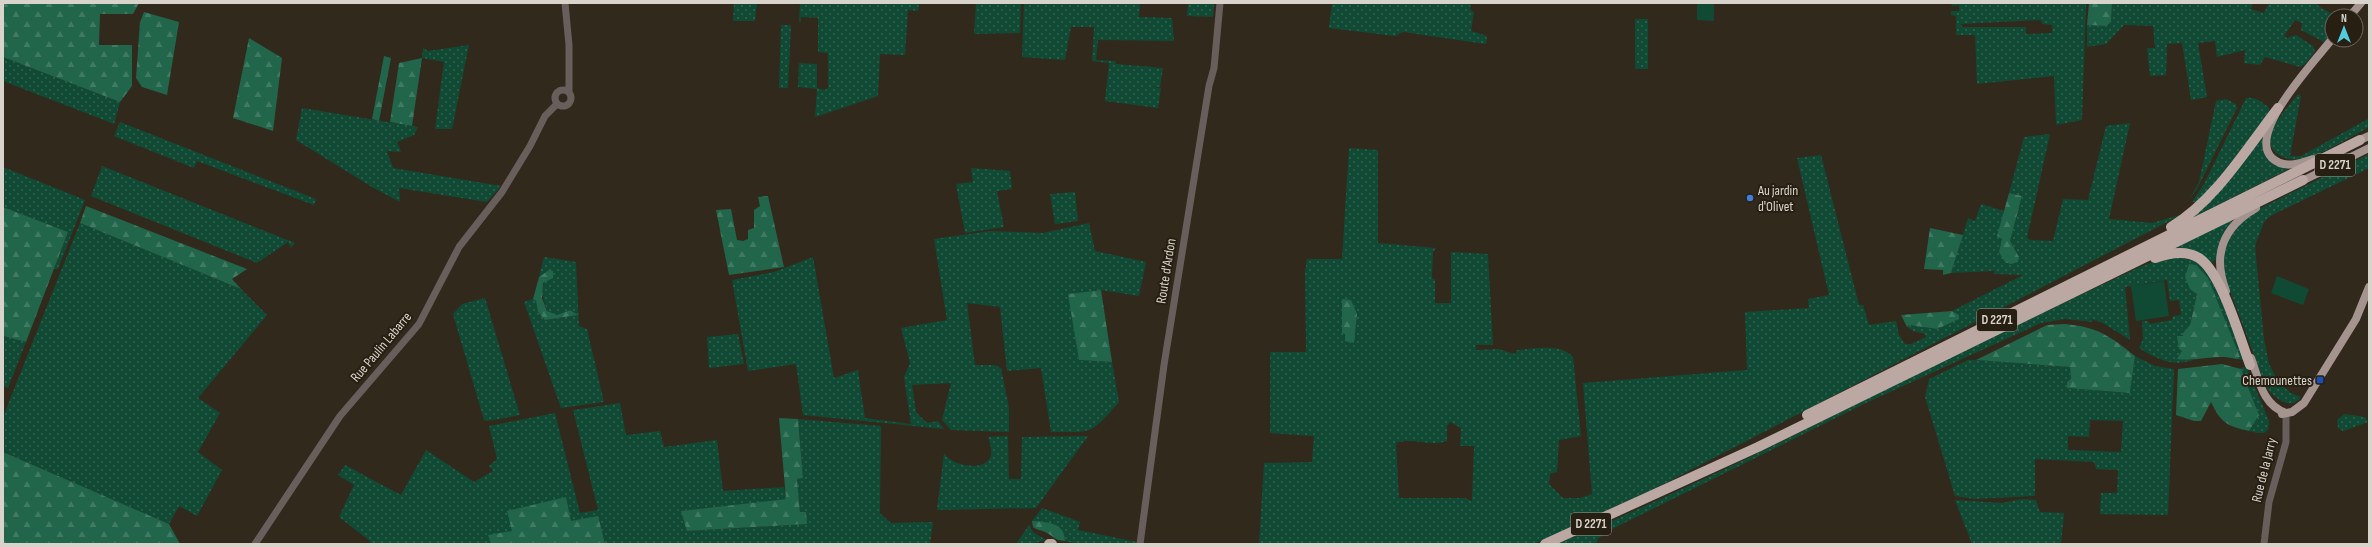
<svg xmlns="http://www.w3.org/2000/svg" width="2372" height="547" font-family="'Sofia Sans Condensed',sans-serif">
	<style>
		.grass { fill: url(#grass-dots); fill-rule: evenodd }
		.forest { fill: url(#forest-firs) }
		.garden { fill: #104a35 }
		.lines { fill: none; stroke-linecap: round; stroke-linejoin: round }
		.minor { stroke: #685f5d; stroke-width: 7 }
		.major { stroke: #a4938f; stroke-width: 8 }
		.highway { stroke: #bca8a3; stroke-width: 10 }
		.shop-dot { fill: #3f7fe0; stroke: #271f12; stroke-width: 1.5 }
		.transit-dot { fill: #1a4fb4; stroke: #271f12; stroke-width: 1.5 }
		.labels { text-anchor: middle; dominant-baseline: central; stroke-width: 4; stroke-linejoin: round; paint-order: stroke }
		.shield { fill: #271f12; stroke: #a39d94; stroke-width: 1 }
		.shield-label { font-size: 13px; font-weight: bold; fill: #d8d3cb }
		.poi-label { font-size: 14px; fill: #d8d3cb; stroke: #271f12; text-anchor: start }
		.street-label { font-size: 14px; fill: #d8d3cb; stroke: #271f12 }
	</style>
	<defs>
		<pattern id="grass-dots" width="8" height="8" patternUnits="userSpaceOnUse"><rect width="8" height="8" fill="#104a35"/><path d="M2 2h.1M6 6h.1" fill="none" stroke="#326351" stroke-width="1.8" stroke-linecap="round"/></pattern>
		<pattern id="forest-firs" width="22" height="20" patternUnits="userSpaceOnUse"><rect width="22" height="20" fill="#21654a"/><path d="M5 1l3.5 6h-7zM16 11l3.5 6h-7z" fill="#407a63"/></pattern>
	</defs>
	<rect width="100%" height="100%" fill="#31291c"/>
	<path class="grass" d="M734 3H757L755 21H733Z
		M800 3H919L918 11 908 10 905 55 880 54 878 96 815 117 817 89 798 87 799 63 817 64V88L825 90 828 88V53L818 52V18L801 17V22H799Z
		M976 3H1021L1020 33 974 34Z
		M1024 3H1140L1139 17 1172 18 1174 41 1098 40 1096 60 1115 61 1116 64 1163 68 1160 87H1154L1161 88 1158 108 1105 101 1109 63 1092 61 1094 27H1071L1065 60 1022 57Z
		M1188 3H1214L1213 17 1187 16Z
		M1327 3H1470L1471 11 1474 12 1471 31 1487 36 1486 44 1403 32 1395 36 1329 28 1332 4Z
		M1951 3H2086L2082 120 2056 125 2054 76 1977 84 1975 35H1956V16L1951 15V11H1959V5L1952 6ZM2041 20 2042 24 2052 25V33L2026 34V27H1962L1961 24Z
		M2112 3H2253L2251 9 2264 13 2269 3H2318L2317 5 2335 16H2332V30L2324 42 2301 30 2302 23 2295 20 2284 36 2287 38 2296 35 2313 46 2315 52 2305 64 2300 67 2265 57 2260 65 2244 63 2245 50 2217 57 2215 41 2198 43 2207 97 2191 100 2182 43 2167 44 2166 75 2150 76 2147 48H2155L2153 26 2124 25 2106 44 2087 47V25L2108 26 2111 22Z
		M1635 19H1648V69H1635Z
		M781 25H791L788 88H779Z
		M469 45 452 129H435L444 62 422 58 423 48 428 51Z
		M3 57 120 102 114 124 3 81Z
		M2298 94 2301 96 2290 156H2301L2368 119 2369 127C2350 137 2329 151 2309 157 2298 160 2289 161 2279 155 2254 140 2288 108 2298 94Z
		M2246 98C2256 97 2262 102 2269 108V114L2205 195 2197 202H2192L2204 184Z
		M2226 99 2236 104 2237 108 2197 189 2190 198 2199 182 2216 101Z
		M302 108 418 127 414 135 397 142 401 152 387 151 393 168 501 186 487 202 399 188 400 202 372 187 296 140Z
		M120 122 316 199 314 205 197 161 194 168 114 136Z
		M2130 123 2109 219 2152 223 2180 215 2177 217 1660 486 1534 544H1259L1264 463 1312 462 1314 436 1270 433V352H1306L1305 273 1307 259H1342L1349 148 1378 150V243L1436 248 1433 252 1432 278 1435 280V303H1451V252L1488 254 1493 345H1476V350L1498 349 1515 354 1517 350C1535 349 1560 343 1573 357L1581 436 1559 440 1557 472 1550 474 1549 484 1563 498H1580L1592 494 1583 383 1747 370 1745 312 1809 308 1808 299 1829 295 1797 158 1821 155 1859 305H1863L1869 325 1896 321 1899 335 1905 344H1911L1926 337 1925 334 1913 331 1907 327 1908 325 1937 329 1959 315 1952 311 2023 275 1994 274 1995 271 1951 273 1968 218 1975 221 1981 204 2004 211 2002 239 2019 257 2010 241 2022 196 2009 193 2024 137 2050 134 2027 238 2031 240 2053 241 2063 199 2088 200 2106 126ZM1450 422 1461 428 1460 446H1474L1472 501 1465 498H1399L1396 443C1413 437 1429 447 1447 441V426Z
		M2266 128 2263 147 2291 168 2186 221 2207 205Z
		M2369 154V168L2272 215 2264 222 2255 246 2264 339 2269 364 2279 383 2291 393 2301 397C2290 412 2274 397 2266 387L2224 275 2223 257 2227 240 2247 215Z
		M102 166 295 243 291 248 288 242 257 263 91 196Z
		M3 167 85 200 58 269H54L68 232 3 207Z
		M971 168 1010 171 1012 189 997 191 1004 227 965 233 956 184 973 182Z
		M1075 192 1078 221 1055 224 1050 194Z
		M2236 217C2224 229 2220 243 2217 259L2211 263 2172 250Z
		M80 223 241 289 267 315 198 398 220 413 198 452 222 470 197 516 179 506 169 524 3 452V417Z
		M1089 223 1095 251 1146 262 1139 296 1101 290 1069 294 1079 360 1112 362 1119 402C1090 435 1094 432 1051 432L1041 368 1007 371 1000 307 967 303 975 365H995L1001 368 1009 408V432L951 430 942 420 951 383 912 385 916 412 927 423 938 421 944 429 803 415 796 364 748 371 732 280 774 272 813 257 834 378 858 370 865 418 911 424 904 377 910 363 901 328 947 320 934 239 990 231 1043 233Z
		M544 257 576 262 579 326 587 329 604 402 561 408 524 302 533 299 536 301 538 312 545 320 578 315 570 310 557 315 547 311 541 290 549 270 539 277Z
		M2172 257 2196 260 2213 280 2244 355 2243 360 2236 359 2240 357 2197 294 2190 325 2183 333V360H2193C2172 367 2157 359 2139 348L2143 339 2142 321H2148L2150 324 2172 320 2173 316 2181 315 2179 300 2170 301 2167 280 2125 287 2130 340 2103 323 2091 319 2093 322 2065 319 2041 323 1868 402 1608 531 1598 539 1596 544H1556C1702 485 1841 411 1982 342 2023 322 2064 302 2106 283 2127 273 2149 261 2172 257Z
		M485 298 520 415 488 421 484 420 453 314 462 304Z
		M738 334 744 364 709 368 707 337Z
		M3 336 26 342 8 388 3 386Z
		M2135 356 2155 366 2174 369 2168 515 2100 514 2101 493H2117L2118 470 2096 469 2094 462 2035 459V496L1975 499 1955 496 1925 397 1929 379 1968 360H1976L2070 367 2071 379 2067 382V388L2130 393ZM2090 420 2123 421 2121 452 2068 450V436L2089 437Z
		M2243 367 2247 368 2269 421C2270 436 2260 434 2249 431L2259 415 2241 369Z
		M620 403 626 435 660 431 664 447 717 440 723 491 784 487 787 499 682 511 687 531 807 524 800 512 797 479 803 478 798 419 881 426 880 513 891 523 933 522 930 544H369L370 541 339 517 354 485 338 475 345 465 401 495 426 450 474 482 493 471 489 466 497 459 489 426 555 413 580 513 598 510 573 410Z
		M2344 414 2365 417 2368 422 2343 431 2338 428 2337 420Z
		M1008 436 1009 479H1021L1022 437 1088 436 1036 508 937 510 944 453C951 466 987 473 991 455 992 450 990 442 988 437Z
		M2022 499 2036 500 2040 512 2064 513 2061 544H1972L1955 500 2002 503Z
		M1042 508 1080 522 1078 530 1137 542 1136 544H1077L1065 541V537L1032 521Z
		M1029 525 1033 532 1046 540 1032 544H1016Z"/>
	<path class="forest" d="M3 3H139L133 14H100L99 45H132V86L120 102 3 57Z
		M2089 3H2112L2111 22 2107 26 2087 25Z
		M144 12 179 22 167 95 142 87 136 78 140 22Z
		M249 38 282 58 273 131 233 118Z
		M384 56 391 58 379 121 372 119Z
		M422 58 412 126 390 122 399 63Z
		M2009 193 2022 196 2010 241 2019 257 2018 262 2011 264 2005 262 1999 252 2002 239 1997 236Z
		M768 196 784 267 729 275 716 210 731 209 737 240 743 241 748 239V230L754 228V210L760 206 758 197Z
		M86 206 247 269 232 279 241 289 80 223Z
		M3 207 68 232 26 342 3 336Z
		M1930 228 1963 235 1951 273 1943 275V270L1924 269Z
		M2189 264 2196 265 2208 278 2240 357 2236 359C2216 353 2198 362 2177 359L2182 351 2179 349 2177 336H2183V333L2190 325 2197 294 2190 289 2185 277Z
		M549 270 553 271V278L543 283 542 298 547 311 557 315 570 310 578 315 545 320 538 312 536 301 533 299 539 277Z
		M1101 290 1112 362 1079 360 1068 294Z
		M1342 299 1351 300 1357 314 1354 343 1345 341V334L1342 333Z
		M1952 311 1959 315V319L1937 329 1909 325 1907 327 1901 315Z
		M2065 324C2098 327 2110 336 2135 356L2130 393 2067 388V382L2071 379 2070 367 1976 360 2047 325Z
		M2222 364 2241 369 2259 415 2249 431C2227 426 2221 423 2211 402L2201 421H2194L2176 415 2178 369Z
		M779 418 798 419 803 478 797 479 800 512H806L807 524 687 531 681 511 786 499Z
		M3 452 169 524 180 544H3Z
		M566 497 571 521 598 516 605 544H491L488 535 512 531 507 511Z
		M1032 521C1046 522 1065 522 1065 541 1053 540 1054 536 1045 532 1040 530 1037 530 1033 527Z"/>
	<path class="garden" d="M1697 3H1714V21L1697 20Z
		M2277 276 2309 289 2303 305 2271 293Z
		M2164 281 2169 316 2136 321 2131 286Z"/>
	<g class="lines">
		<path class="minor" d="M565 3 569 45V92
			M555 98a8 8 0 1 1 16 0a8 8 0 1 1-16 0Z
			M255 544 340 416 419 324 459 247 502 192 530 146 545 116 557 104
			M1140 544 1164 365 1209 86 1214 68 1220 3
			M2264 544 2269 502 2286 442V413"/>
		<path class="major" d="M2350 16 2361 3
			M2355 142 2369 136
			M2313 159C2299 164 2284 169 2272 158 2246 133 2316 60 2332 39
			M2298 183 2369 148
			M2226 291C2212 255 2223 227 2256 208
			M2251 358C2259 379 2262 405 2286 413
			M2282 414 2292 412 2304 403 2356 319 2369 287"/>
		<path class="highway" d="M2171 227C2215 201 2247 148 2278 108
			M2155 258C2169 253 2186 250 2199 258 2222 273 2240 339 2250 365
			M1807 415 2360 140
			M1049 544H1052
			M1545 544 1758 447 2303 180"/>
	</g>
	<circle class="shop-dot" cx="1750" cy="198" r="4"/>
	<rect class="transit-dot" x="2316" y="376" width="8" height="8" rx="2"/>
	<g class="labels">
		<g class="shield">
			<rect x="2315" y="154" width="40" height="22" rx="3"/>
			<rect x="1977" y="309" width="40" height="22" rx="3"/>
			<rect x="1571" y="513" width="40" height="22" rx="3"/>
		</g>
		<g class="shield-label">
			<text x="2335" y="165">D 2271</text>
			<text x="1997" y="320">D 2271</text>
			<text x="1591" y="524">D 2271</text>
		</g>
		<g class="poi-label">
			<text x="1758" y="190">Au jardin<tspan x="1758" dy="16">d'Olivet</tspan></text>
			<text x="2312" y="380" text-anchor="end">Chemounettes</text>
		</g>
		<g class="street-label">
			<text transform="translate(1166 271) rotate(-81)">Route d'Ardon</text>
			<text transform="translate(381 347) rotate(-50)">Rue Paulin Labarre</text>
			<text transform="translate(2264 470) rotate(-76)">Rue de la Jarry</text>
		</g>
	</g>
	<rect width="2372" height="547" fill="none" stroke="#d8d3cb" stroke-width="8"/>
	<g transform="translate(2344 28)"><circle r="19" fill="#271f12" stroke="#6e675c"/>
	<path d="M0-3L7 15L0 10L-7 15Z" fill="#53cbdc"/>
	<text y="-6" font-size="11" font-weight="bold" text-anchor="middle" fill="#d8d3cb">N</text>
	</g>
</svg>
